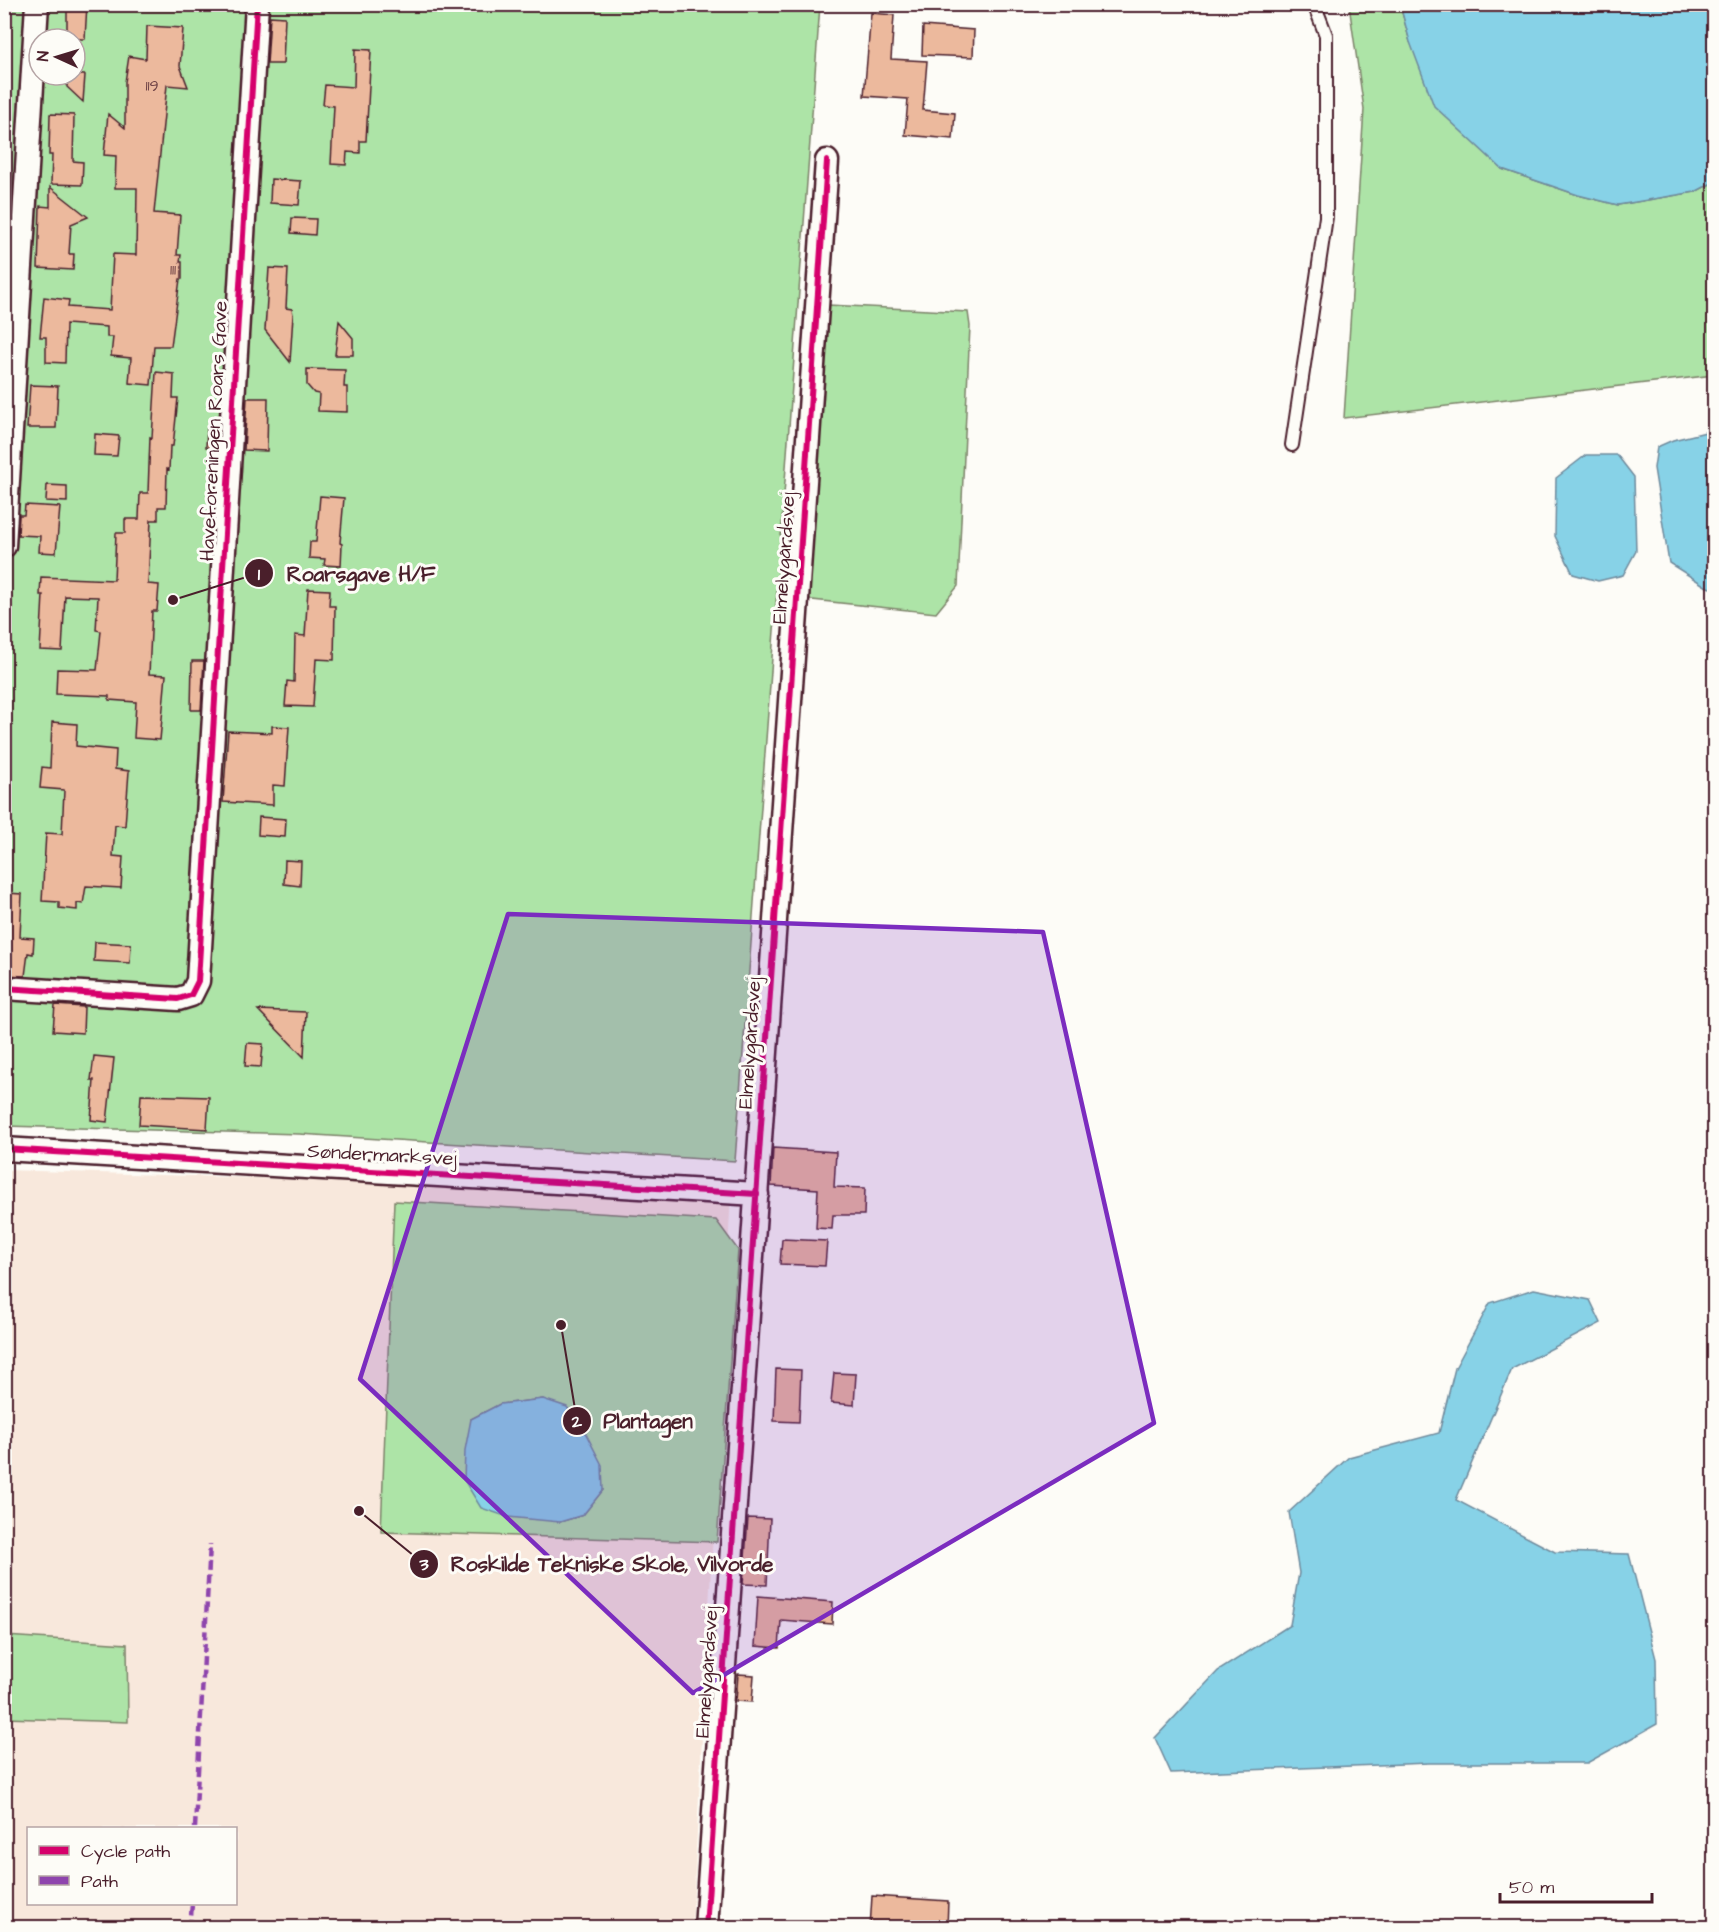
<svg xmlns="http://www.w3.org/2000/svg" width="1719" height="1932" font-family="'Architects Daughter',sans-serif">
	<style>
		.built { fill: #f8e8dc; fill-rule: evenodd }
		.green { fill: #ade4a7; stroke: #7c8269; stroke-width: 1.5; fill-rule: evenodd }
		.water { fill: #87d2e7; stroke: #6f8a9c; stroke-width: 1.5 }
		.building { fill: #ecb99d; stroke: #4a1f2b; stroke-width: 1.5 }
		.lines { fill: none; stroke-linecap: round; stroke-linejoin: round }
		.service-casing { stroke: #4a1f2b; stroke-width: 16 }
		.minor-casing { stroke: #4a1f2b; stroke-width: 27 }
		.service { stroke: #fdfcf7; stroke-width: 12 }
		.minor { stroke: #fdfcf7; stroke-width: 22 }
		.quiet { stroke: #8e44ad; stroke-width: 4.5; stroke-dasharray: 9 4.5; stroke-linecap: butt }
		.cycleway-casing { stroke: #fdfcf7; stroke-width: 10 }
		.cycleway { stroke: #d6006c; stroke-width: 6 }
		.marked { fill: #7b2cbf; fill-opacity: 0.2; stroke: #7b2cbf; stroke-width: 4.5; stroke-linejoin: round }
		.labels { text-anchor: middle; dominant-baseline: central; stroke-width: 6; stroke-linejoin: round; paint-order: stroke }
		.number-label { font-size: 16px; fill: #724648 }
		.street-label { font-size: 20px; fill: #4a1f2b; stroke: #fdfcf7 }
		.leader { fill: none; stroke: #4a1f2b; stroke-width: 2 }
		.callout-dot { fill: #4a1f2b; stroke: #fdfcf7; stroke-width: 2 }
		.mark-label { font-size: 18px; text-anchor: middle; font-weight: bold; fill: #fff }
		.callout-label { font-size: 21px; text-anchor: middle; font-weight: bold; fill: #4a1f2b; stroke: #fdfcf7; stroke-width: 6; stroke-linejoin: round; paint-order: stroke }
	</style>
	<rect width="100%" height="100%" fill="#fdfcf7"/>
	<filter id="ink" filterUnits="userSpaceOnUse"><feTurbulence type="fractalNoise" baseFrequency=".0167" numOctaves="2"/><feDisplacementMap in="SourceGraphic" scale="12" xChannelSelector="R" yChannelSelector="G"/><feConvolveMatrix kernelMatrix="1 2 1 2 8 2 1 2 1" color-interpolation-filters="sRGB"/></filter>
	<g filter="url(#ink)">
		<path class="built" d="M5 1170 731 1193 692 1927 5 1928ZM28 1828H236V1904H28Z"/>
		<path class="green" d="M5 5H820L735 1161 299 1134 5 1126ZM39 39H75V75H39Z
			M1349 5H1400L1410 42 1502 169 1578 195 1618 205 1695 192 1714 182V375L1344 418 1364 109Z
			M828 305 968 312 970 326 958 586 936 613 803 599Z
			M394 1201 716 1220 738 1250 717 1542 381 1532ZM543 1399 603 1490 583 1515 560 1522 471 1419 500 1404Z
			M5 1636 127 1644 128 1722 5 1718Z"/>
		<path class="water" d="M1400 5H1714V182L1695 192 1618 205 1578 195 1502 169 1434 106 1410 42Z
			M1714 430V589L1707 587 1669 563 1654 468 1657 447 1673 440Z
			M1586 455H1617L1634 477 1636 551 1623 575 1598 581 1573 574 1555 536 1556 478Z
			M1534 1289 1590 1300 1601 1323 1512 1369 1456 1500 1555 1552 1629 1554 1656 1659 1657 1724 1587 1763H1429L1171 1773 1155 1738 1218 1671 1290 1625 1299 1573 1289 1512 1349 1457 1439 1433 1455 1368 1490 1303Z
			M543 1399 567 1407 586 1434 602 1465 603 1490 583 1515 560 1522 508 1517 481 1508 464 1480 465 1450 471 1419 500 1404Z"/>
		<path class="building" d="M67 4H87L85 39H67Z
			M871 13 894 15 891 59 927 61 923 110 955 113 953 139 905 135 908 99 864 96Z
			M270 16 285 17 283 64H267Z
			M147 26 183 28 180 66 188 87 167 85 154 213 180 215 177 255H181L180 262H182V279H180L171 346H154L151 385 129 383 131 358 111 356 113 337H107V327L66 324 65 363 46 362V337H40L44 297 69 300 68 307 110 310 113 254 136 255 137 188H115L116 156 104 155 108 114 125 128V82L129 56 146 59Z
			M923 26 974 30 973 57 922 55Z
			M355 49 371 50 366 141H360V153L347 152 346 165 331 164 334 106 323 105 325 85 354 87Z
			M67 75H85L83 102 67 87Z
			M50 114 74 115 73 161 83 162 82 185 51 184 52 155H49Z
			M271 179 301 181 299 205 270 203Z
			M50 187 88 217 71 224 69 254H74L73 270 38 268 40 206 50 207Z
			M292 218 316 219 315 235 291 233Z
			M269 268 288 269 286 308 292 309 293 315 290 362 265 330Z
			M339 321 353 338V355H335Z
			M307 369 345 370 344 387H347V412L318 411 319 394 314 393 307 385Z
			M156 372 174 374 173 398H178L173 446H170L169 470 167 469 166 507H158V520H151L148 584 159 585 157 611H152L149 674 166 675 160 740 134 738 136 702 109 700V696L56 694 57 669 97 670 101 631 96 630 98 597 65 596 62 651 40 650 43 595H40L41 577 114 580 116 533H125V519H139L140 493H148L150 437 152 438Z
			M30 385 58 386 56 428H27Z
			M247 398H268L267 451 244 450Z
			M207 428H218L217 448 206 447Z
			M95 434 119 436 117 456 94 455Z
			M47 485 67 486V502L46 501Z
			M320 496 344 498 340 543 342 544 341 566 324 565 325 559 309 558 310 542H316Z
			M25 505 60 507 56 553 39 552 40 536 18 535 19 515H24Z
			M308 589 330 590 329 606H335L334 660 316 659 313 707 285 706 287 681 294 682 295 635 305 636Z
			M192 661H204L201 710H191Z
			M52 722 77 724 76 746 116 750 115 769 129 771 125 826 115 825 113 856 123 857 121 888 86 886 83 904 77 903V910L59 908V902L42 901 46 833 62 834 64 790 40 788 42 767 50 768Z
			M272 726 289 727 285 786 273 785V805L223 802 228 731 272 733Z
			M259 817 286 819 285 837 258 835Z
			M285 860 301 861 300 886 284 884Z
			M6 893 22 894 20 937 34 938 33 954 28 953 25 976 4 975Z
			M95 942 131 944 130 963 94 961Z
			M55 1005 84 1007 83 1033 53 1031Z
			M258 1010 306 1012 304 1057Z
			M247 1043 263 1044 261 1067 245 1066Z
			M94 1056 114 1058 107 1122 91 1120 94 1080H91Z
			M141 1095 209 1097 207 1129 139 1125Z
			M773 1148 836 1152 834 1187 865 1188 864 1215H833L832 1229 816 1228 818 1189 771 1186Z
			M782 1239 827 1241 825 1266 780 1264Z
			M776 1369 801 1370 799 1422 774 1421Z
			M834 1373 856 1374 854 1405 831 1403Z
			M748 1518 770 1519 767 1585 743 1584Z
			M758 1596 833 1602 832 1624 781 1620 779 1648 755 1646Z
			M738 1674 754 1675 752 1702 736 1701Z
			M872 1896 948 1901 947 1928H870Z"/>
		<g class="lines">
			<defs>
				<path id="service" d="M1292 445 1326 217V35L1314 4"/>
				<path id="minor" d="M4 546 37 4
					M4 988 178 999 191 995 198 981 257 4
					M4 1149 757 1194
					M706 1928 827 161"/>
			</defs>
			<use href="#service" class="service-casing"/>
			<use href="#minor" class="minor-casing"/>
			<use href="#service" class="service"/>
			<use href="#minor" class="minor"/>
			<path class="quiet" d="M195 1828 210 1544
				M190 1928 192 1904"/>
			<defs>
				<path id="cycleway" d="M4 988 178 999 191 995 198 981 257 4
					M4 1149 757 1194
					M706 1928 827 161"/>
			</defs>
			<use href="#cycleway" class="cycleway-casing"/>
			<use href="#cycleway" class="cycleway"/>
		</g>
	</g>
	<path class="marked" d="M508 914 1043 932 1154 1423 693 1693 360 1379Z"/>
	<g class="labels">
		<g class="number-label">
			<text x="152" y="86">119</text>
			<text x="173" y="270">111</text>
		</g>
		<g class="street-label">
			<text transform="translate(214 431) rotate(-87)">Haveforeningen Roars Gave</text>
			<text transform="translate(784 558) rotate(-86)">Elmelygårdsvej</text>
			<text transform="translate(750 1043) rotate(-86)">Elmelygårdsvej</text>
			<text transform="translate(382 1155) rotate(3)">Søndermarksvej</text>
			<text transform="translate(707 1672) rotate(-86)">Elmelygårdsvej</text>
		</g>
	</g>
	<path class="leader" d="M173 600L259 573M561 1325L577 1421M359 1511L424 1564"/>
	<g class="callout-dot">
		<circle cx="173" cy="600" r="6"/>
		<circle cx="561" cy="1325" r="6"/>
		<circle cx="359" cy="1511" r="6"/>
		<circle cx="259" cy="573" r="15"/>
		<circle cx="577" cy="1421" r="15"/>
		<circle cx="424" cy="1564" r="15"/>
	</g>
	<g class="mark-label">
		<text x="259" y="580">1</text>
		<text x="577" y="1427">2</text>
		<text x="424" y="1570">3</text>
	</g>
	<g class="callout-label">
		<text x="361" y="581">Roarsgave H/F</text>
		<text x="648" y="1428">Plantagen</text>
		<text x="612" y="1571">Roskilde Tekniske Skole, Vilvorde</text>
	</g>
	<rect width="1719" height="1932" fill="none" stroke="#fdfcf7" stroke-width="24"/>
	<rect x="12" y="12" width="1695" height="1908" fill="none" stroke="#4a1f2b" stroke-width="2" filter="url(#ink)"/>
	<rect x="27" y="1827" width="210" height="78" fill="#fdfcf7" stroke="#b5a4a5" stroke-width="1.5"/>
	<rect x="39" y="1846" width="30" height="9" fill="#d6006c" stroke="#b5a4a5" stroke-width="1.5"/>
	<text x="81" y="1857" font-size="18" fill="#4a1f2b">Cycle path</text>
	<rect x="39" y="1876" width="30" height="9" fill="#8e44ad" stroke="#b5a4a5" stroke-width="1.5"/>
	<text x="81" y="1887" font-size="18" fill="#4a1f2b">Path</text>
	<g transform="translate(57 57) rotate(274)"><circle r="28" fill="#fdfcf7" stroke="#b5a4a5" stroke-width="1.5"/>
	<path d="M0-4.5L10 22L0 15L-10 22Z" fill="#4a1f2b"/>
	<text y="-9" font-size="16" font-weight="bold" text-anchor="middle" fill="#4a1f2b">N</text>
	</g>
	<path d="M1500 1893v9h152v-9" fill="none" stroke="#4a1f2b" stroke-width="3"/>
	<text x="1509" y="1893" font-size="18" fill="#4a1f2b" stroke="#fdfcf7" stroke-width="4.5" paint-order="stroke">50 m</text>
</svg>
